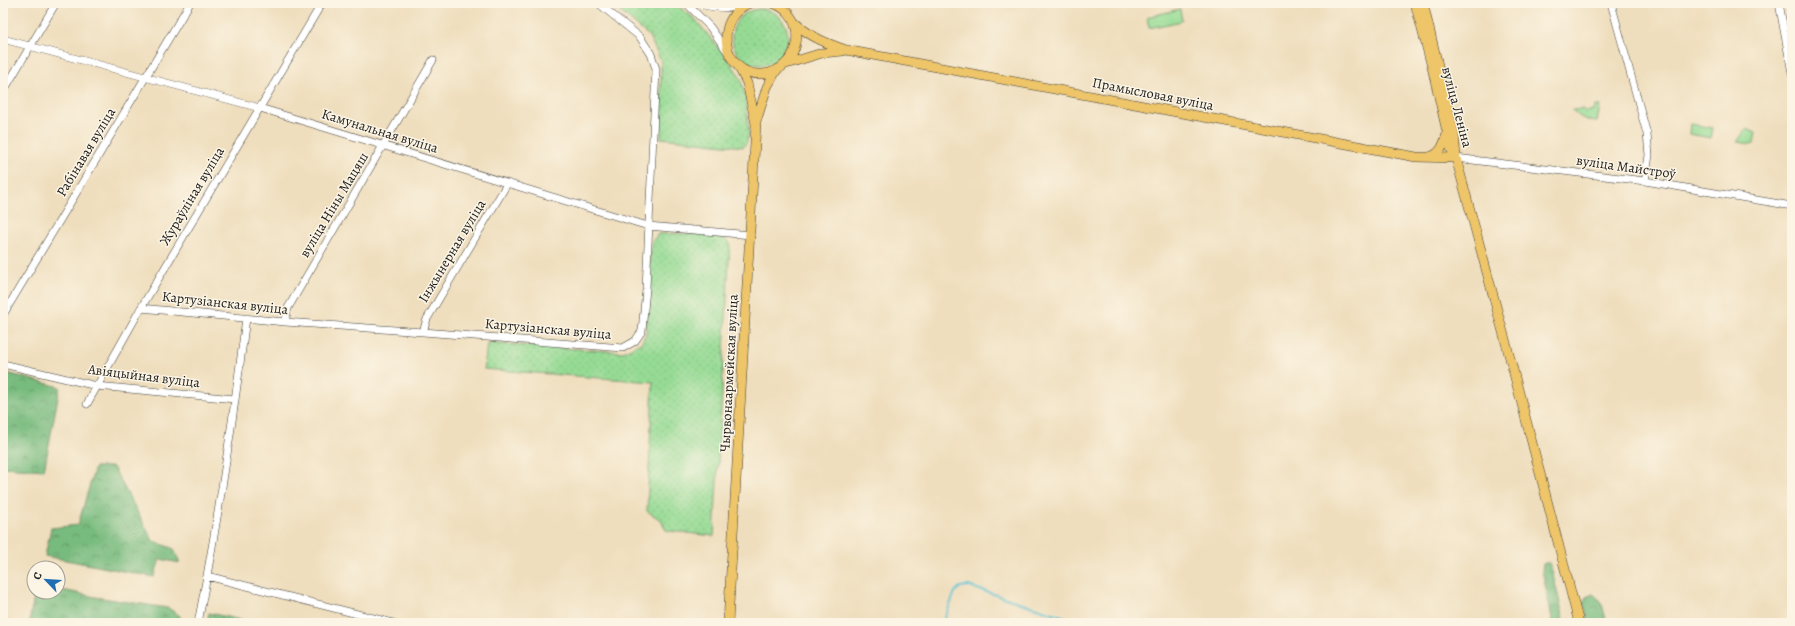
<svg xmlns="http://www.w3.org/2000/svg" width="1795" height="626" font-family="Alegreya,serif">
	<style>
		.grass { fill: url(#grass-dots); stroke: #597c58 }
		.forest { fill: url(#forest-crowns); stroke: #4a6c4d }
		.park { fill: #96db94; stroke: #597c58 }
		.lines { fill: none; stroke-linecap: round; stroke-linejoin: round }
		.stream { stroke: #57c0d3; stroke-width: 2 }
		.minor-casing { stroke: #3c3934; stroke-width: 8 }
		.major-casing { stroke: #3c3934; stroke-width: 10 }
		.minor { stroke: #fff; stroke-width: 7 }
		.major { stroke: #eec569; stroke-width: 9 }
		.labels { text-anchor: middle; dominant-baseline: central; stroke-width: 3; stroke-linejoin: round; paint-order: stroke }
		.street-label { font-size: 14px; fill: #1c1c1c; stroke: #fcf5e5 }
	</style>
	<defs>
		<pattern id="grass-dots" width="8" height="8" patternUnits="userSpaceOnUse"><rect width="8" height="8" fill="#96db94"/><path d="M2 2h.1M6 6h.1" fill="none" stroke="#81bb7f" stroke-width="1.8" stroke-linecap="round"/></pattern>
		<pattern id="forest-crowns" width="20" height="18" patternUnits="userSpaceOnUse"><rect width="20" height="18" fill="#78bb7e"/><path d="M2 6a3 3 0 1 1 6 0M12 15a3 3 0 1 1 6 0" fill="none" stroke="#629766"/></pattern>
	</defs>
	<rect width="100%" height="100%" fill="#fcf5e5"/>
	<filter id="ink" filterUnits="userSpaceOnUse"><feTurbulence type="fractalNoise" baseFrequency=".025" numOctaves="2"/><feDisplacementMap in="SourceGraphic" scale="8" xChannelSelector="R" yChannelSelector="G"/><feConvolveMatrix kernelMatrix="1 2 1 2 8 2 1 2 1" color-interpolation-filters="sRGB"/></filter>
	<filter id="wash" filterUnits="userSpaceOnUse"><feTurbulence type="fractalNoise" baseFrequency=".012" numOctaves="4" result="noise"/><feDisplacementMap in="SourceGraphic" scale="16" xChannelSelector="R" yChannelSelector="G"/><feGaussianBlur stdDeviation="0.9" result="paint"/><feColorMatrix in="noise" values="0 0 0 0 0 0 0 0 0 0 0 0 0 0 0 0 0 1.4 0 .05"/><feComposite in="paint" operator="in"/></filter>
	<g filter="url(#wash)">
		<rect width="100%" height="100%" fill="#efdebd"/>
		<path class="grass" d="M610 3H674L695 19 731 63 741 79 745 96 749 133 747 142 743 147 661 138V61L649 36Z
			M732 37a28 28 0 1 1 56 0a28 28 0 1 1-56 0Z
			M658 234C674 234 719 231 730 243L714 536 669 531 666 530 661 520 647 511 653 382 484 369 487 343 623 352 641 343 646 334 651 246 652 242Z"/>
		<path class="forest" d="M3 372 60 387 44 470 3 467Z
			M95 467H113L153 541 174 549 180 563 160 559 154 577 45 556 51 528 78 525Z
			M1546 563H1550L1565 623H1553L1542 570 1543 564Z
			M58 589 95 597 168 608 180 616V623H29L35 592H58Z
			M1593 594 1601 601 1607 623H1589L1583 602 1586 597Z
			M209 613 255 623H207Z"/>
		<path class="park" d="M1180 9 1182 21 1149 28 1147 17Z
			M1595 106H1600L1597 122 1584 120 1572 110 1582 109 1586 112 1594 110Z
			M1690 124 1713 128 1711 138 1689 134Z
			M1747 128 1756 132 1754 143 1751 144 1737 142Z"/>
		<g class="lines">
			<path class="stream" d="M943 623 955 592 960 587 968 586 1084 623"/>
		</g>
	</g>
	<g filter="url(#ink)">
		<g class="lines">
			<defs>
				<path id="minor" d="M686 3 710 27 727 51
					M695 3C710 7 725 9 741 7
					M1611 3 1647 134 1649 155 1645 181
					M1779 3 1792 73
					M3 39 260 108 648 226 751 235
					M3 92 56 3
					M1456 158 1645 181 1792 206
					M141 308 285 322 423 332 623 348 635 341 642 331 646 289 656 69 651 54 640 37 598 3
					M3 315 190 3
					M285 322 288 308 433 60
					M423 332 427 319 507 184
					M3 364 97 386 235 399
					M87 404 141 308 322 3
					M207 576 393 623
					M198 623C218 522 233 420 246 318"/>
				<path id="major" d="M750 3C712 17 722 77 763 74 802 70 810 15 772 3
					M1415 3 1432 67 1451 149 1453 153
					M1423 3 1454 132 1456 158 1506 343 1579 623
					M794 22C810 37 826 43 846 50L1416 157 1456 158
					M786 64 822 53 843 51
					M757 119 767 87 776 71
					M1429 157C1441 154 1444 144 1447 134
					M728 623 756 124 747 83 737 64"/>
			</defs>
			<use href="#minor" class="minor-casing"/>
			<use href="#major" class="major-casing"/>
			<use href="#minor" class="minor"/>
			<use href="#major" class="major"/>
		</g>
	</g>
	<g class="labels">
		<g class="street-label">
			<text transform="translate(1153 94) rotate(11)">Прамысловая вуліца</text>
			<text transform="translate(1457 107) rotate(75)">вуліца Леніна</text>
			<text transform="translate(380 131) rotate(17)">Камунальная вуліца</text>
			<text transform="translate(86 152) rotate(-59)">Рабінавая вуліца</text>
			<text transform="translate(1626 167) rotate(8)">вуліца Майстроў</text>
			<text transform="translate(192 196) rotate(-59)">Жураўліная вуліца</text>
			<text transform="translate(334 205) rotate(-59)">вуліца Ніны Мацяш</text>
			<text transform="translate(452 251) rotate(-59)">Інжынерная вуліца</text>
			<text transform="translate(225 303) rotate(6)">Картузіанская вуліца</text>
			<text transform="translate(548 329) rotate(5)">Картузіанская вуліца</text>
			<text transform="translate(729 373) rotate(-87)">Чырвонаармейская вуліца</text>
			<text transform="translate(144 376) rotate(7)">Авіяцыйная вуліца</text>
		</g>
	</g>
	<rect width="1795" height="626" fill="none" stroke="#fcf5e5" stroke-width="16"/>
	<g transform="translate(46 580) rotate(295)"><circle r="19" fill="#fcf5e5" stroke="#a29e95"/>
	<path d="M0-3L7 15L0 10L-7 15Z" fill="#1f6fb2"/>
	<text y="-6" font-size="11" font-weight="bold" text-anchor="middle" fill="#1c1c1c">С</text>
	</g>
</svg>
